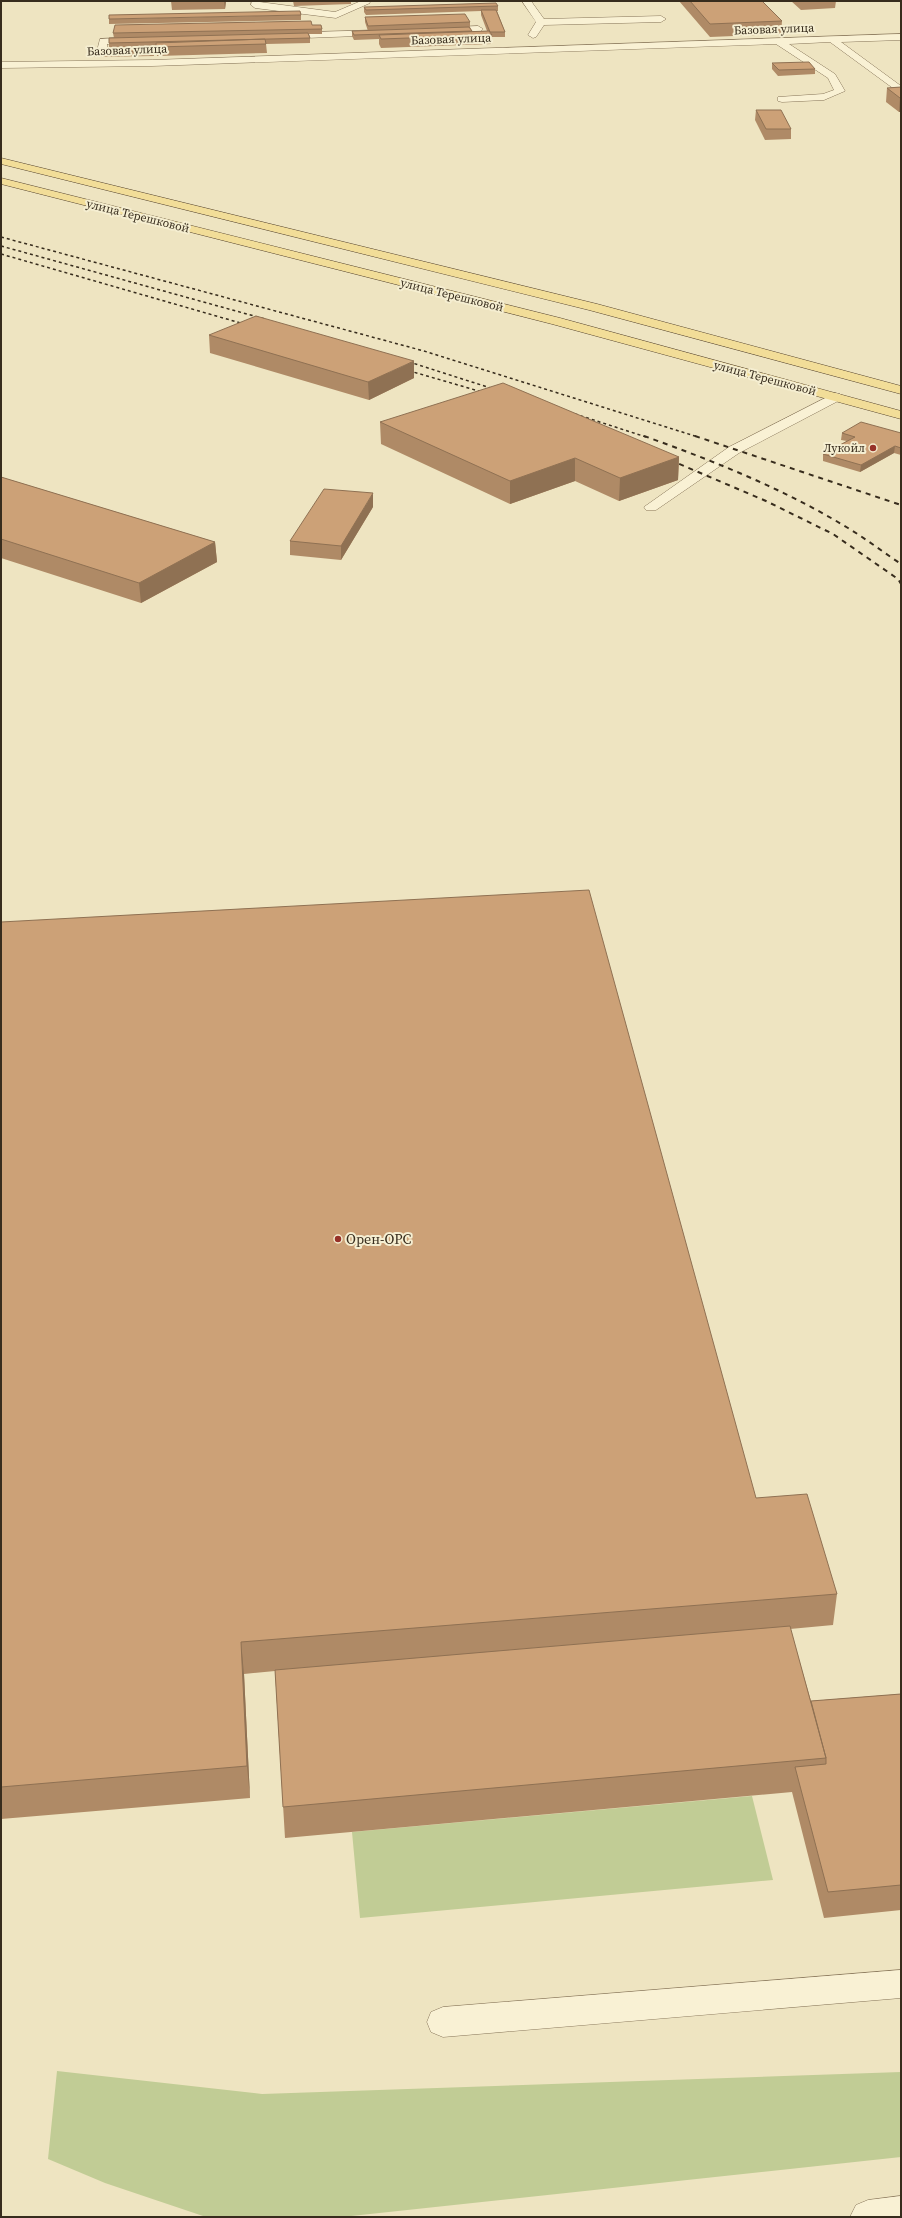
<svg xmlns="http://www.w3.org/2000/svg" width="902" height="2218" font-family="'Source Serif 4',serif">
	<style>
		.green { fill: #c1cc95 }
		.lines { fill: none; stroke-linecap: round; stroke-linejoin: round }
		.minor-casing { stroke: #877559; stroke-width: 1 }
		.major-casing { stroke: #55432d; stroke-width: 1 }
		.minor { fill: #f9f1d4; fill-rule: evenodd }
		.major { fill: #f2dd98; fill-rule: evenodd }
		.rail-far1 { stroke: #372c1d; stroke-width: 1.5; stroke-dasharray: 3 3; stroke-linecap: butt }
		.rail { stroke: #372c1d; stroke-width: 2; stroke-dasharray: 5 5; stroke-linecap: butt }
		.wall { fill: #af8a66 }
		.shaded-wall { fill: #8f7153 }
		.building { fill: #cca177; stroke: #8f7153 }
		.poi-dot { fill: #973128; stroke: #f5eed1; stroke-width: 1.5 }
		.labels { text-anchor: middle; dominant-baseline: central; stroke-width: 4; stroke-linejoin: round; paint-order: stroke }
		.far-street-label { font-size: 12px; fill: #372c1d; stroke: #f5eed1 }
		.far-poi-label { font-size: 12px; fill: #372c1d; stroke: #f5eed1; text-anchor: end }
		.poi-label { font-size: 14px; fill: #372c1d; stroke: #f5eed1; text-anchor: start }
	</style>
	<rect width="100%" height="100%" fill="#eee4c1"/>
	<path class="green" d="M752 1796 773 1880 360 1918 352 1832Z
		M57 2071 262 2094 901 2072V2157L342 2217H206L105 2183 48 2159Z"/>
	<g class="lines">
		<defs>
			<path id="minor" d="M252 1 335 12 361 1H369L370 3 336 18 255 8 251 5Z
				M522 1H531L544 19 661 16 666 19 661 22 544 25 536 37 533 38 528 35 536 22Z
				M478 26 483 29 481 31 441 34 436 31 441 28Z
				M381 30 384 31V35L279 39 274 36 279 33Z
				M901 34V40L841 42 901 86V94L830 42 789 44 835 74 845 91 824 100 782 102 778 101V97L823 94 834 90 828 78 776 44 152 66 1 68V62L152 60Z
				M139 37 144 40 142 42 107 44V48L130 47 133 48V52L102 54 97 51 100 39Z
				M835 393 840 394 842 397 840 400 739 453 656 510H646L644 507 729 447Z
				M901 1970V1998L443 2037 431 2032 427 2022 431 2012 443 2007Z
				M901 2196V2217H850L856 2205 868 2200Z"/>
			<path id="major" d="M1 158 597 304 901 386V394L589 310 1 164Z
				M1 178 560 318 901 411V419L552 324 1 184Z"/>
		</defs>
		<use href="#minor" class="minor-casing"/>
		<use href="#major" class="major-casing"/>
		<use href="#minor" class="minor"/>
		<use href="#major" class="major"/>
		<path class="rail-far1" d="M1 237 424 351 698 437
			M1 246 265 319
			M1 254 251 326
			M403 360 500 391
			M403 369 489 394
			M569 412 646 437"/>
		<path class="rail" d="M644 436C714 461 784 489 848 528 866 539 883 552 901 564
			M695 436 901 505
			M670 460 766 501 833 534 898 579 901 584"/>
	</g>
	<path class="wall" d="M171 1H226L225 9 172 10Z
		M293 1H351V4L294 6Z
		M679 1H762L782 21 781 34 710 37Z
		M791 1H836L835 8 801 10Z
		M498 6V11H497L505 32V37H491V44L381 48 379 44V39L354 40 352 36V31H368L365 22V17L470 22V27L472 31H487L481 15V11L366 15 364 12V7Z
		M301 15V20L109 24V19Z
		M312 25 322 29V34H309L310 38V43L266 44 267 53 157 56 156 47 109 48V43L114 38 113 33Z
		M153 48 154 56 94 57 93 52Z
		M772 63 815 69V74L778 76 772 69Z
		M901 87V112H899L886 102 887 88Z
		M756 110 791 129V139L765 140 755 120Z
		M209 335 414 378 369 400 210 353Z
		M380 422 679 457 678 480 619 501 575 481 510 504 381 444Z
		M842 433H901V455L894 453 860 472 823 461V454L847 441 841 440Z
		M1 477 215 542 217 562 141 603 1 558Z
		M373 507 341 560 290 555V541Z
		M1 922 756 1498 837 1594 833 1625 790 1629 811 1701 901 1694V1910L824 1918 792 1792 285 1838 275 1671 244 1674 250 1798 1 1819Z"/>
	<path class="shaded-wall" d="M224 1H226L225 9Z
		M900 98H901V112H899Z
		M414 361V378L369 400 368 382Z
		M895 446 894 453 860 472 861 465Z
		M679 457 678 480 619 501 620 478Z
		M575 458V481L510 504V481Z
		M373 493V507L341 560V546Z
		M215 542 217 562 141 603 139 583Z
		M241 1642 244 1674 250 1798 247 1766Z"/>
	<path class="building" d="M690 1H762L782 21 710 24Z
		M496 3 498 6 366 10 364 7Z
		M481 10H496L505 32H490Z
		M300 11 301 15 109 19V15Z
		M465 14 470 22 368 26 365 17Z
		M311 21 312 25H321L322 29 113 33 115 25Z
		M469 27 472 31 354 35 352 31Z
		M489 31 492 35 381 39 379 35Z
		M308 33 310 38 109 43V38Z
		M265 39 266 44 156 47V43Z
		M153 48V51L93 52V49Z
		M809 62 815 69 779 70 772 63Z
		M901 87V98H900L887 88Z
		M756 110H781L791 129H766Z
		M256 316 414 361 368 382 209 335Z
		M503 383 679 457 620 478 575 458 510 481 380 422Z
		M861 422 901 433V448L895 446 861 465 823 454 855 437 842 433Z
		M1 477 215 542 139 583 1 539Z
		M324 489 373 493 341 546 290 541Z
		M589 890 756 1498 807 1494 837 1594 241 1642 247 1766 1 1787V922Z
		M790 1626 826 1758 283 1807 275 1670Z
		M901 1694V1885L828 1892 795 1767 826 1764V1758L811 1701Z"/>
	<g class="poi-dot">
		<circle cx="873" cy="448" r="4"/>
		<circle cx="338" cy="1239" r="4"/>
	</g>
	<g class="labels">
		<g class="far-street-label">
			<text transform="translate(774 29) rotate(-2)">Базовая улица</text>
			<text transform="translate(451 39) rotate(-2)">Базовая улица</text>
			<text transform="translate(127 50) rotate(-2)">Базовая улица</text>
			<text transform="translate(138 216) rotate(14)">улица Терешковой</text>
			<text transform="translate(452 295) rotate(14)">улица Терешковой</text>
			<text transform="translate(765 378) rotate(15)">улица Терешковой</text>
		</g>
		<g class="far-poi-label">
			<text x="865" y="448">Лукойл</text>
		</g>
		<g class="poi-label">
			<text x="346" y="1239">Орен-ОРС</text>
		</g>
	</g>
	<rect width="902" height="2218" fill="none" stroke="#372c1d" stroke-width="4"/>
</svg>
